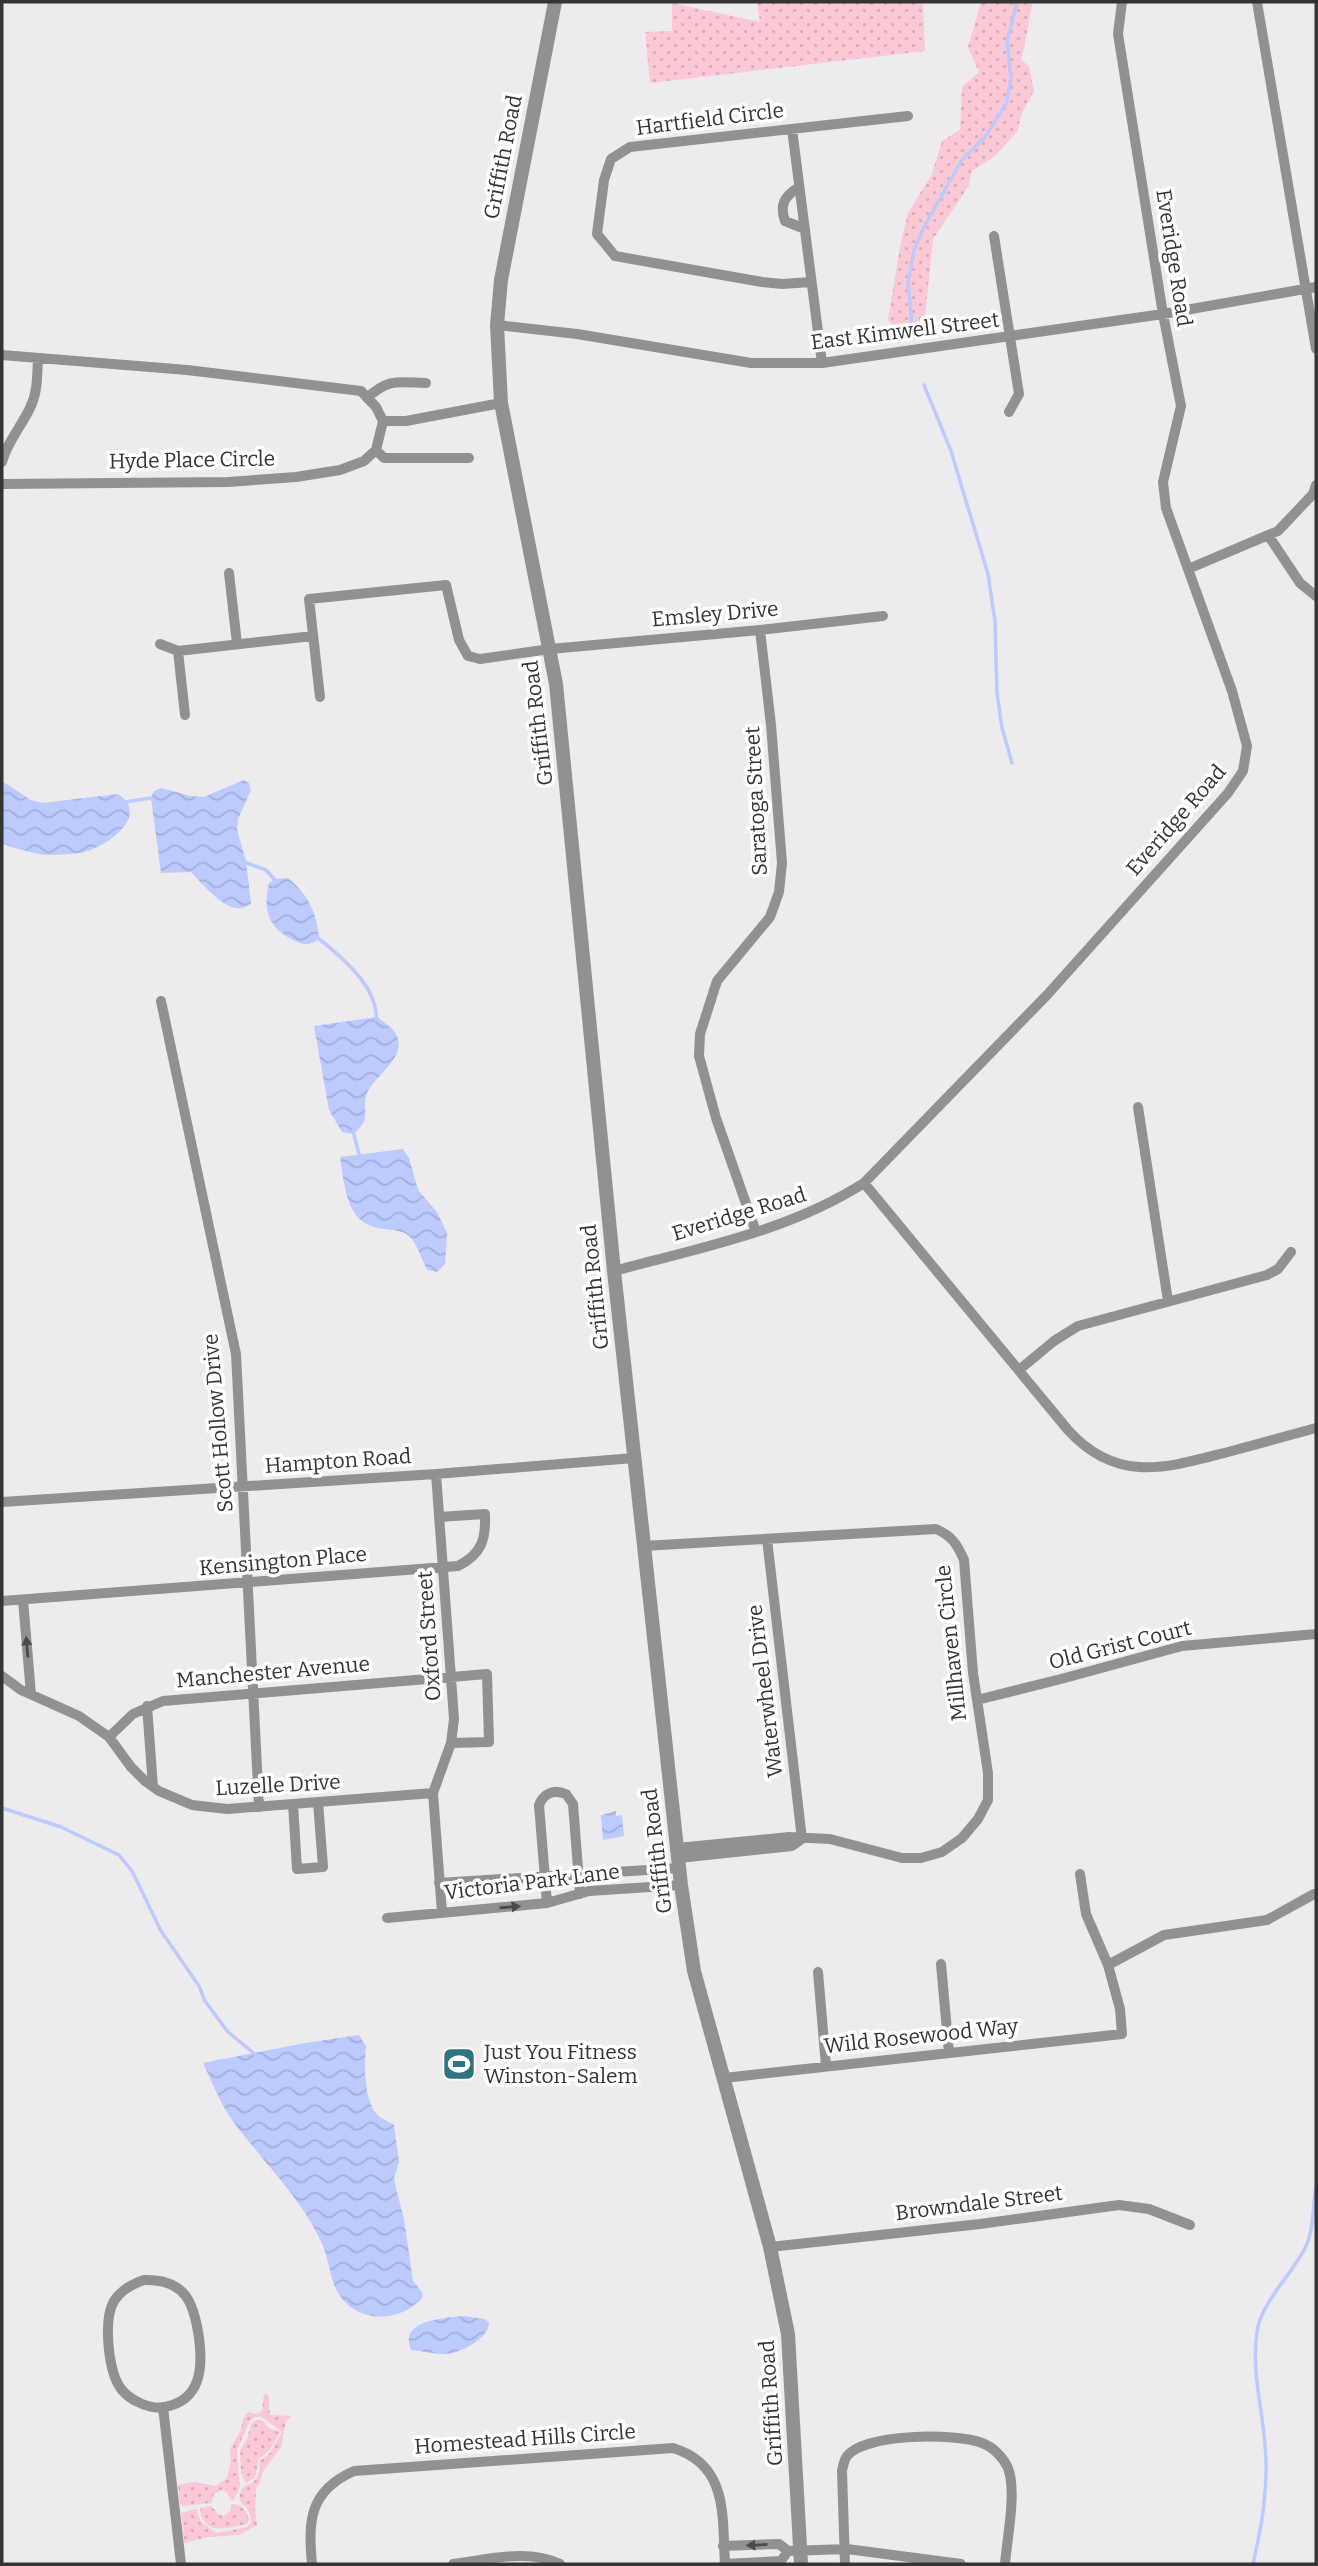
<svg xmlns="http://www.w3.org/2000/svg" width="1318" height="2566" font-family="Bitter,serif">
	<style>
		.grass { fill: url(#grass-dots) }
		.water { fill: url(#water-waves) }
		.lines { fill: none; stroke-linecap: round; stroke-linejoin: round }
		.stream { stroke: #bdcafe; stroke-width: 3.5 }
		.minor { stroke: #929192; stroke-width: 10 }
		.tertiary { stroke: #929192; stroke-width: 14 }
		.oneway { fill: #4c4b4c }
		.labels { text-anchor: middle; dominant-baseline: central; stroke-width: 7; stroke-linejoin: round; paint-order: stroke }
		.street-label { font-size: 21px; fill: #353435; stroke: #fff }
		.poi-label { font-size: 21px; fill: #353435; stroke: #fff; text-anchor: start }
	</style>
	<defs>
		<pattern id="grass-dots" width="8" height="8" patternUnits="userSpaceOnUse" patternTransform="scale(1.75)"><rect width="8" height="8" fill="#fbc8d6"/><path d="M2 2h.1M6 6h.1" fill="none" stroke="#d8acb8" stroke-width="1.8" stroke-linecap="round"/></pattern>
		<pattern id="water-waves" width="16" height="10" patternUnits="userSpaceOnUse" patternTransform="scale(1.75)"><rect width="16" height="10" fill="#bdcafe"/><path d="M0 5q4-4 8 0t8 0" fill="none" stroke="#a3aeda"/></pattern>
	</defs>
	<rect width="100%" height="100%" fill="#edebee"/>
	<path class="grass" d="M757 2H923L925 51 650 83 645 32 672 31V3L760 22Z
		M981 2H1033C1028 21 1027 40 1021 59L1029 67 1034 91 1022 113 1017 132 995 156 972 171 968 187 933 239 924 326 898 333 888 320 900 247 908 213 932 174 942 141 960 130 962 87 979 72 968 47Z
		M264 2394H268L270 2415 291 2416 286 2422 281 2447 262 2473 260 2484 256 2488 255 2508 257 2525 239 2535 208 2537 184 2543 181 2513 196 2509 201 2522 217 2533 247 2527 251 2523C252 2501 233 2509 242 2488 259 2479 258 2480 260 2461L270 2453 282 2432 262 2417H255L250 2421 237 2449 240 2486 234 2500H231L228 2494 222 2490 214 2494 211 2503 184 2506 180 2504 178 2485 194 2482 216 2486 227 2478 231 2460 230 2449 241 2430 243 2419 248 2412 256 2414 262 2411Z
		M256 2420H262L269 2428 280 2432 269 2451 259 2459 255 2478 246 2483 241 2474 240 2450 247 2439 251 2424Z
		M231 2504C241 2503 247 2510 249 2520L247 2524C227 2528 203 2537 200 2508L211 2506 218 2514 224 2516 231 2510Z"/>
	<path class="water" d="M244 780 249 783 251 790 238 819 237 830 246 861 251 903C232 922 203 884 191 872L161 873 151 798 154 791 161 788 191 796 204 797Z
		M2 781 31 800 42 803 118 794C151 816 107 846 84 852 74 854 61 855 50 855 35 855 17 848 2 844Z
		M288 878C309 895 317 913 319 939 309 946 303 945 293 940 268 927 263 911 269 883L275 879Z
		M377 1017C382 1021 390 1026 394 1031 411 1055 377 1073 368 1091 359 1108 375 1117 353 1134L342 1132 329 1110 314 1026Z
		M403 1149 409 1158 418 1190 437 1212 447 1233 445 1264 437 1272 427 1270C422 1260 417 1243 409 1236 403 1230 391 1230 383 1229 346 1225 345 1188 340 1157Z
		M616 1811V1816L622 1815 624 1836 603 1840 601 1815Z
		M359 2035 366 2046C364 2065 364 2096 375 2112 379 2118 388 2121 394 2125L399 2162 394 2178 396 2188 404 2219 413 2281 422 2292 423 2297C404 2319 370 2324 347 2304 330 2289 331 2266 323 2246 303 2199 262 2161 232 2120 220 2103 212 2082 203 2063L305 2043Z
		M464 2316 485 2319 489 2323C489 2338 460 2354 445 2354 434 2354 422 2351 411 2350 398 2320 444 2318 464 2316Z"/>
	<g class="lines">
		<path class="stream" d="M912 325 908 282 914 250 924 227 961 161 985 137 1006 104 1011 79 1007 42 1017 2
			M924 385 951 451 988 574 995 621 997 693 1002 728 1012 763
			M125 802 151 798 154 801
			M244 862 266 870 275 880
			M318 938C341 956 379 988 376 1020
			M353 1131 360 1158
			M2 1808 61 1827 119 1855 132 1871 161 1931 199 1986 205 2001 228 2032 256 2055
			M1253 2564C1262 2525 1269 2485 1265 2444 1262 2406 1250 2365 1258 2327 1263 2302 1292 2273 1304 2250 1315 2230 1312 2208 1316 2187"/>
		<path class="minor" d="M1257 2 1316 349
			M792 129 822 363
			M799 187C785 196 779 204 785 221L805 229
			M994 236 1019 394 1009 412
			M811 282 782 284 762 282 615 256 597 234 604 180 611 159 630 147 908 116
			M497 325 577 334 751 363H822L1163 314 1316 287
			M2 355 187 370 361 391 376 407 383 421 376 450 364 461 340 470 296 477 228 482 2 484
			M367 398C389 378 398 382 426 383
			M383 421H406L501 403
			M376 450 384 458H469
			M2 462C7 442 21 427 30 408 38 392 37 375 38 358
			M1268 535 1300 583 1316 596
			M1188 569 1278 531 1313 494 1316 485
			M229 573 237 644
			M160 644 178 651 313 636
			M178 651 185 715
			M320 697 309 599 446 585 459 640 468 656 480 659 550 649 760 630 883 616
			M161 1001 236 1354 259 1807
			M1138 1107 1168 1301
			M864 1183 1068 1430C1117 1484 1166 1468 1228 1452 1257 1444 1287 1436 1316 1428
			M756 1232 716 1118 699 1056 700 1034 717 981 770 917 779 892 782 863 771 725 760 630
			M614 1271C699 1248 789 1231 864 1183L1047 995 1228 793 1243 771 1247 746 1232 691 1166 508 1163 482 1181 406 1163 314 1118 34 1122 2
			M1019 1370 1054 1341 1078 1326 1267 1275 1278 1269 1291 1252
			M436 1474 454 1719 451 1743 433 1793 442 1913
			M2 1502 436 1474 634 1458
			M767 1539 802 1839
			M644 1546 936 1529C952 1536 957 1544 964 1560L973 1673 988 1773V1800L978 1819 962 1838 942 1852 921 1858H902L830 1839 789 1837 677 1848
			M23 1600 31 1694
			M2 1601 458 1566C482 1554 486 1539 485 1514L439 1517
			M2 1676 21 1690 79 1716 109 1737 131 1767 145 1781 159 1791 192 1805 227 1809 433 1793
			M977 1700 1061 1679 1182 1646 1316 1634
			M147 1706 153 1787
			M109 1737 133 1714 163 1701 487 1674 489 1742 451 1743
			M293 1804 297 1869 323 1867 318 1802
			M679 1858 792 1846 802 1839
			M439 1883 679 1868
			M547 1903 539 1805C544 1793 554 1789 566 1794L573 1804 580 1894
			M387 1918 547 1903 589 1891 681 1885
			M941 1964 949 2053
			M1108 1965 1164 1935 1267 1920 1314 1894
			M818 1972 826 2066
			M724 2078 1122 2034 1120 2009 1108 1965 1086 1914 1080 1874
			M770 2247 980 2224 1119 2205 1149 2209 1190 2225
			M144 2280C186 2279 194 2303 199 2338 203 2368 201 2400 165 2407 151 2410 131 2401 122 2390 108 2373 103 2320 114 2301 121 2290 132 2284 144 2280Z
			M163 2407 181 2564
			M723 2546 779 2544 788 2551 847 2549 961 2564
			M312 2564C308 2521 309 2491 354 2471L673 2448C729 2465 722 2517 725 2564
			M453 2564C488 2560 527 2548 560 2564
			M724 2564 781 2561 788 2551
			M845 2564 842 2471C843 2466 844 2460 847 2456 865 2433 956 2433 982 2443 993 2447 1003 2457 1008 2468 1017 2492 1007 2538 1005 2564"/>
		<path class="tertiary" d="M555 2 501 280 497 325 501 403 556 684 614 1271 681 1885 694 1971 770 2247 788 2334 801 2564"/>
	</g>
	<defs><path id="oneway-solid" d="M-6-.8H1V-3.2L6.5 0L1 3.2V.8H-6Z" transform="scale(1.75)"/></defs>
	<g class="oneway">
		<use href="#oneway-solid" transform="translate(27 1647) rotate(-95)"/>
		<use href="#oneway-solid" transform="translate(510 1907) rotate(-5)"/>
		<use href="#oneway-solid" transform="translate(757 2545) rotate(177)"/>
	</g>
	<defs>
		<symbol id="stadium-square" viewBox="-11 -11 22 22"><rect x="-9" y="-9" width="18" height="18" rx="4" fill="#2e7480" stroke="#fff"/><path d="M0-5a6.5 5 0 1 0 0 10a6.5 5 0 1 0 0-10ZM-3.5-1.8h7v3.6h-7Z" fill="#fff"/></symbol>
	</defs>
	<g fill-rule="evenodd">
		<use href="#stadium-square" x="440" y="2045" width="38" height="38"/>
	</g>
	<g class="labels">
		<g class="street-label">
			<text transform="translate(710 119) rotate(-7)">Hartfield Circle</text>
			<text transform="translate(503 157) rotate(-79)">Griffith Road</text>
			<text transform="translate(1174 258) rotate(81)">Everidge Road</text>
			<text transform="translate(905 331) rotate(-7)">East Kimwell Street</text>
			<text transform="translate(192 460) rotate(-1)">Hyde Place Circle</text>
			<text transform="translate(715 614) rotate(-5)">Emsley Drive</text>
			<text transform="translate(538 723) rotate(-97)">Griffith Road</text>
			<text transform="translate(756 801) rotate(-93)">Saratoga Street</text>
			<text transform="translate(1176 820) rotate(-49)">Everidge Road</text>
			<text transform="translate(739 1214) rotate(-17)">Everidge Road</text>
			<text transform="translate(595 1287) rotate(-96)">Griffith Road</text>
			<text transform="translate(218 1423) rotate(-95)">Scott Hollow Drive</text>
			<text transform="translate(338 1461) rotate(-4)">Hampton Road</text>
			<text transform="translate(283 1561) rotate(-5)">Kensington Place</text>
			<text transform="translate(429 1636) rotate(-94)">Oxford Street</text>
			<text transform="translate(951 1643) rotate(-96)">Millhaven Circle</text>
			<text transform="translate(1120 1645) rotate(-14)">Old Grist Court</text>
			<text transform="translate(273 1672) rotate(-5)">Manchester Avenue</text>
			<text transform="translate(765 1691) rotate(-97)">Waterwheel Drive</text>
			<text transform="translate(278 1785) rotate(-3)">Luzelle Drive</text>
			<text transform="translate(657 1851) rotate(-97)">Griffith Road</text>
			<text transform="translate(532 1882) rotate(-7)">Victoria Park Lane</text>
			<text transform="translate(921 2036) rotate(-6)">Wild Rosewood Way</text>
			<text transform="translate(979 2203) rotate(-7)">Browndale Street</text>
			<text transform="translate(771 2403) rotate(-94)">Griffith Road</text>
			<text transform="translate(525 2439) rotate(-4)">Homestead Hills Circle</text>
		</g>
		<g class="poi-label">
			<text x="484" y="2052">Just You Fitness<tspan x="484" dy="24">Winston-Salem</tspan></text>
		</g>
	</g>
	<rect width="1318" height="2566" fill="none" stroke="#353435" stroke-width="7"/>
</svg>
